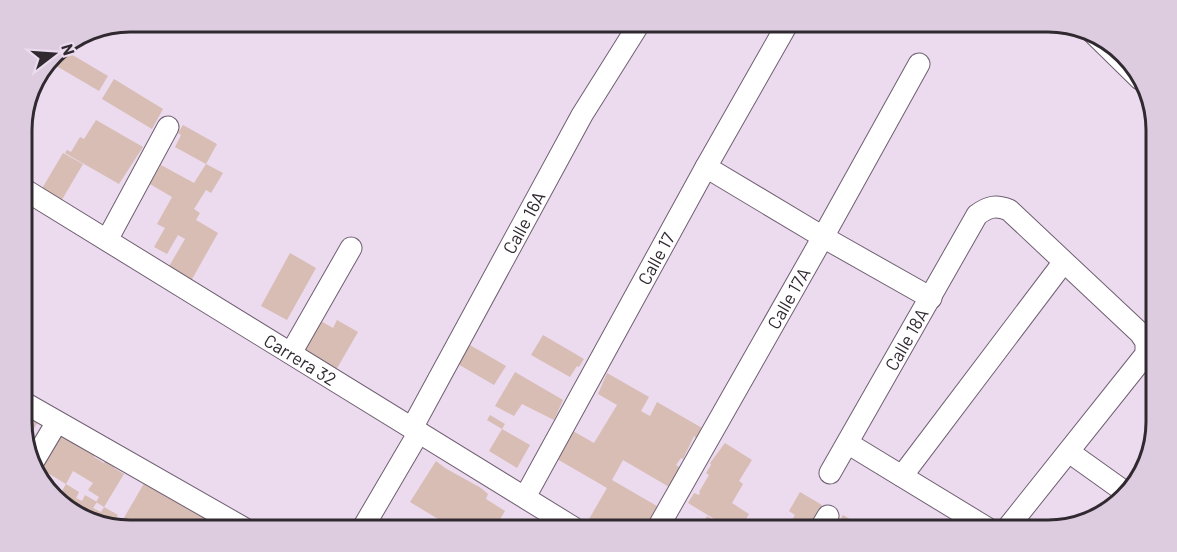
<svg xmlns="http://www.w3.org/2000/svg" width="1177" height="552" font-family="Barlow,sans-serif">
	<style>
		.building { fill: #d7bdb3 }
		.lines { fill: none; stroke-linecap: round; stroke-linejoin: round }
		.minor-casing { stroke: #6f5f71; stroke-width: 23 }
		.minor { stroke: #fff; stroke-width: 21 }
		.labels { text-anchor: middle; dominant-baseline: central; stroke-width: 4.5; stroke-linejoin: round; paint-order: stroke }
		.street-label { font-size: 18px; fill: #302930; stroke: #ecdaef }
		.rim { fill: none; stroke: #302930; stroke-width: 3 }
	</style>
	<rect width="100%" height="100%" fill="#ecdaef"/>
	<path class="building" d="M59 47 108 76 99 91 48 61Z
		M114 79 163 109 152 129 102 99Z
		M96 120 143 147 119 184 65 153 67 150 71 152 80 137 84 139Z
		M183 125 217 144 206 164 223 173 211 193 206 190 194 209 200 213 196 220 218 233 191 281 168 268 185 239 178 235 167 254 154 247 165 228 157 224 172 197 150 184 161 165 194 183 206 164 175 147 181 135 178 133Z
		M63 153 83 164 60 203 40 192Z
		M290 253 316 268 287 320 261 306Z
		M319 320 333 328 337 320 358 332 336 370 302 349Z
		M543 335 584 359 579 367 577 366 570 377 531 355Z
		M463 341 506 366 494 385 451 360Z
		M515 372 563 400 554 420 522 404 514 416 495 406Z
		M607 373 649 397 641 411 650 416 657 402 702 428 696 438 694 436 683 459 681 458 676 465 687 472 676 491 623 460 612 480 657 506 643 531H610L589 519 607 488 557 459 573 431 594 443 617 405 598 394Z
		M23 411 39 420 24 445 23 443Z
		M490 415 505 424 502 429 487 420Z
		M62 429 96 453 94 457 104 463 106 459 115 465 114 468 124 474 104 507 96 502 99 497 88 490 93 483 73 471 66 484 41 469Z
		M502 429 530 445 517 468 489 451Z
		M725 443 752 460 739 481 743 484 732 503 749 514 739 531H734L688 503 694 493 699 495 700 492H699L709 475 706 473 711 465 710 463Z
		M436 461 445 468 481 488 488 494 486 499 505 511 493 531H458L410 502Z
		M38 477 62 491 66 484 79 492 76 498 82 501 85 495 97 502 93 508 101 512 104 507 118 515 115 519 121 523 146 480 164 494 222 528 221 531H179L171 526 167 531 149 520 142 531H129L88 523 44 489Z
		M800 492 822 505 807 531H778L783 523 796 530 797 528 790 523 795 515 789 511Z
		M843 515 870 531H833Z
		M707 516 729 529 728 531H698Z
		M759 520 778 531H752Z"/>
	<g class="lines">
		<defs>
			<g id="minor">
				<path d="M1089 29 1140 79"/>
				<path d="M706 167 823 237 931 298"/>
				<path id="s1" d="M22 188 579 531"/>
				<path d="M107 240 168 127"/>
				<path d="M291 353 351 248"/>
				<path d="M23 402 249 531"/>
				<path id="s2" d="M412 428 582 115 641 21"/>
				<path d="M849 444 992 531"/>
				<path d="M1069 452 1125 492"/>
				<path d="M32 464 57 422"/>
				<path id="s3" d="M830 473 977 215C989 206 996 205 1009 210L1140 333 1146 342V354L1005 531"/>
				<path d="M902 476 1063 263"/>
				<path id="s4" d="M525 497 706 167 789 21"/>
				<path d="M361 531 419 432"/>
				<path id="s5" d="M656 531 823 237 919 64"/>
				<path d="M819 531 828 516"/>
			</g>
		</defs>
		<use href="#minor" class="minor-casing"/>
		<use href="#minor" class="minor"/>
	</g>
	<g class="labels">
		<g class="street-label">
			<text stroke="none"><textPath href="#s2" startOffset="234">Calle 16A</textPath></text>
			<text stroke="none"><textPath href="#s4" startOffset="272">Calle 17</textPath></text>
			<text stroke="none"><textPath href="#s5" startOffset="268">Calle 17A</textPath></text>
			<text stroke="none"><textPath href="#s3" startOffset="154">Calle 18A</textPath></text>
			<text stroke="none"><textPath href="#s1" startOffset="327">Carrera 32</textPath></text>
		</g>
	</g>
	<path d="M0 0H1177V552H0ZM130 32H1048A98 98 0 0 1 1146 130V422A98 98 0 0 1 1048 520H130A98 98 0 0 1 32 422V130A98 98 0 0 1 130 32Z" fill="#ddcce0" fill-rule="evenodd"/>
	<path class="rim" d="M130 32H1048A98 98 0 0 1 1146 130V422A98 98 0 0 1 1048 520H130A98 98 0 0 1 32 422V130A98 98 0 0 1 130 32Z"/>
	<g transform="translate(54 54) rotate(73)" stroke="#ecdaef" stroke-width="4.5" paint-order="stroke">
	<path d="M0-4.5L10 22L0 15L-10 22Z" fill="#302930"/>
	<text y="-9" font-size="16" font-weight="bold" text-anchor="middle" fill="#302930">N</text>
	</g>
</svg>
